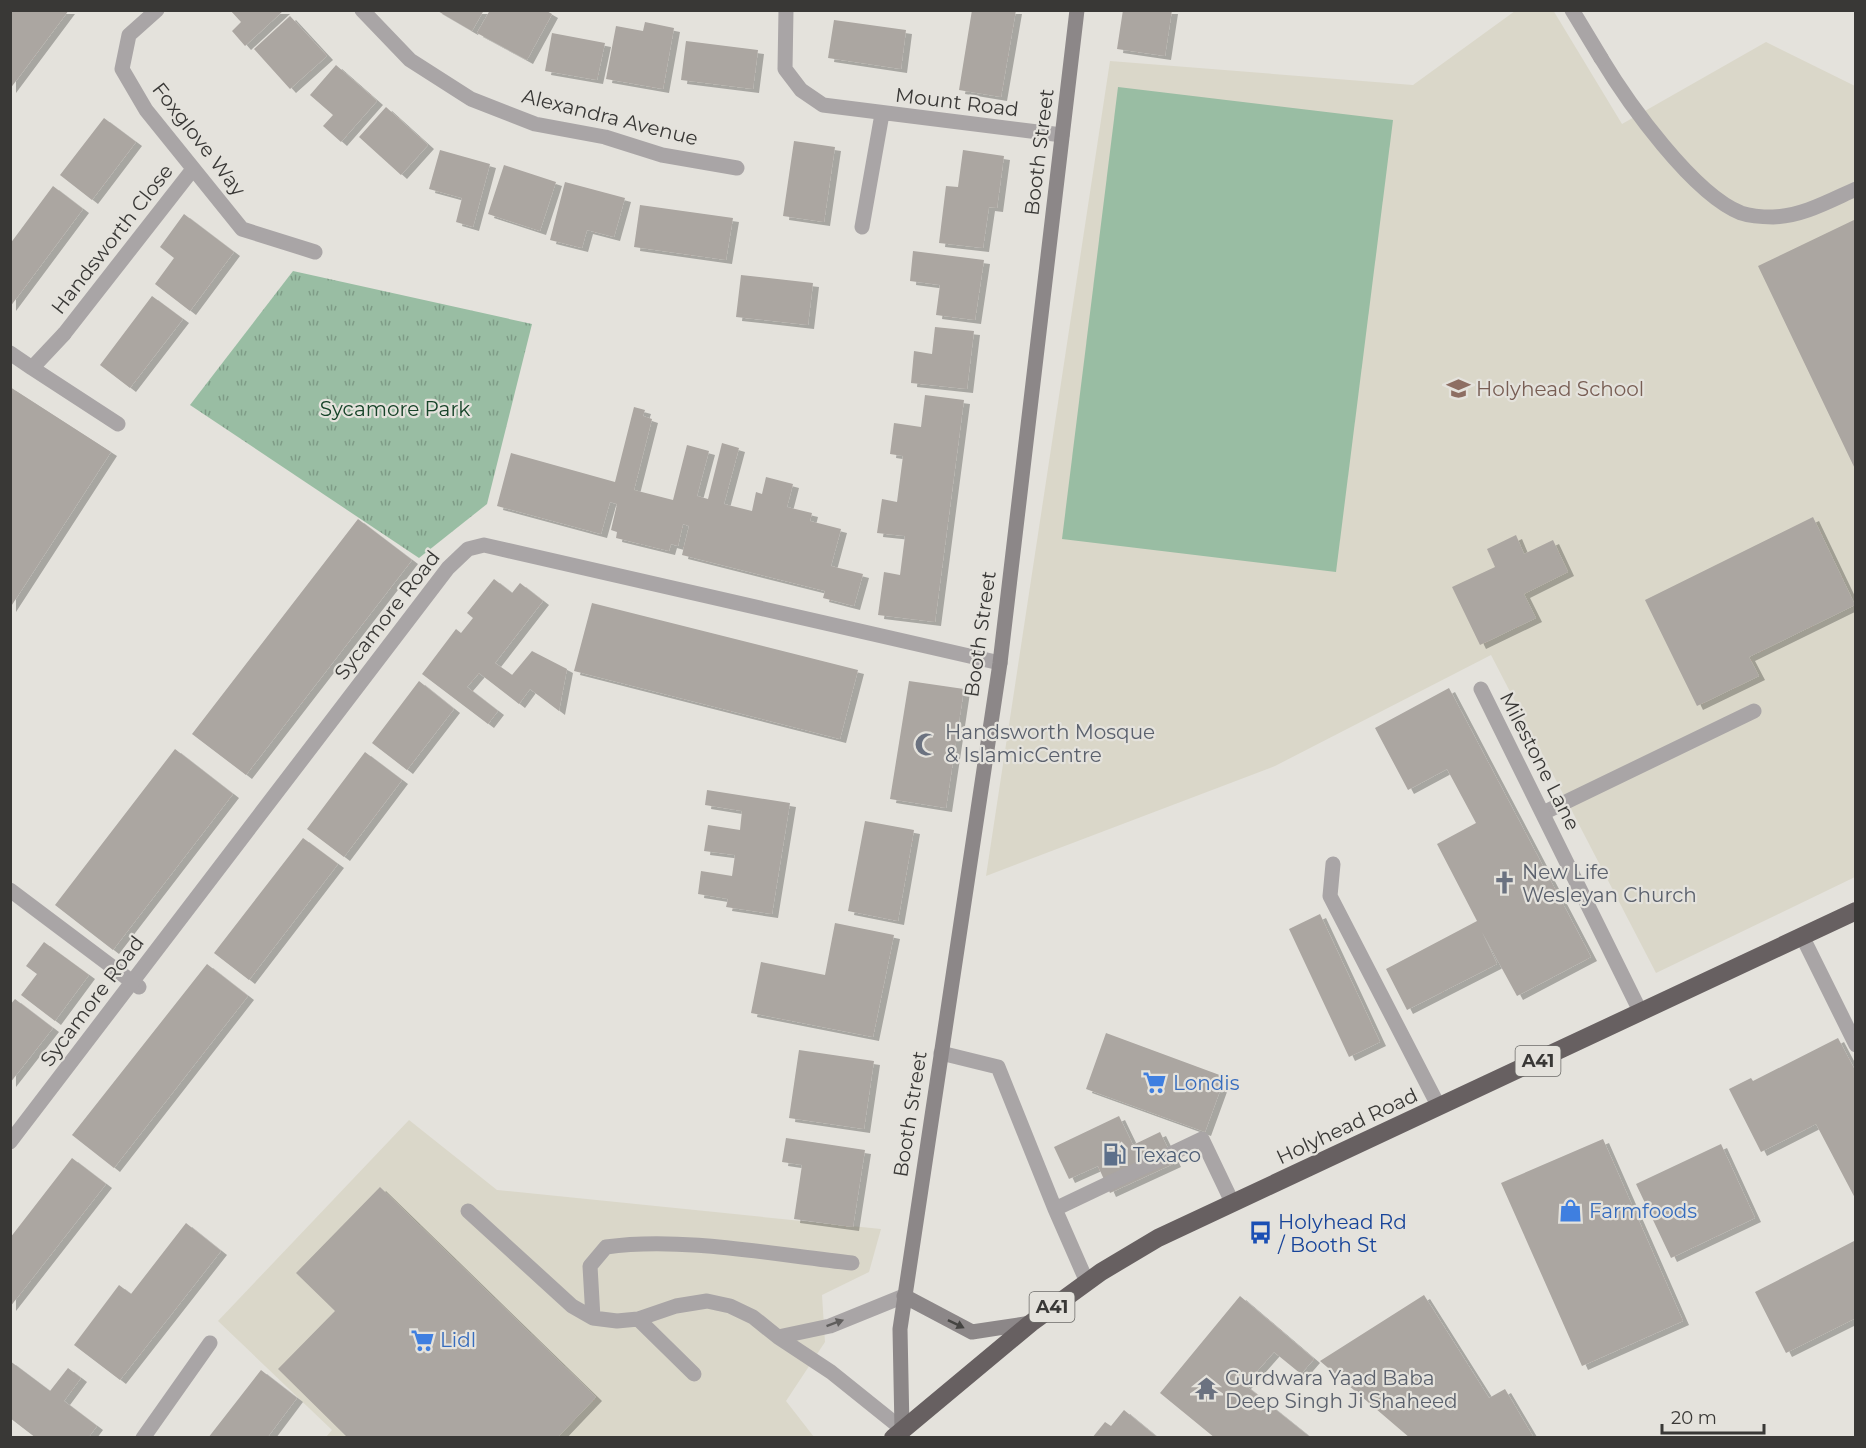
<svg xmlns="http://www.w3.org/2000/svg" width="1866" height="1448" font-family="Montserrat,sans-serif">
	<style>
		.built { fill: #dad7c9 }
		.park { fill: url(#park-tufts) }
		.pitch { fill: #99bda3 }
		.building { fill: #aba6a1; filter: url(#shadow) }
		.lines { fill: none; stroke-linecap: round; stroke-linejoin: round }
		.lane { stroke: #a9a5a6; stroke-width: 15 }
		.street { stroke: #a9a5a6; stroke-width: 15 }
		.secondary { stroke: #8c8788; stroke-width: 15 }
		.highway { stroke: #676061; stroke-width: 18 }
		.oneway { fill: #605e5d }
		.oneway2 { fill: #454442 }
		.labels { text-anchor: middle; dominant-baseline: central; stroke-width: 4.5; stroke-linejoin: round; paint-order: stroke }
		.shield { fill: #e4e2dc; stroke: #6c6b68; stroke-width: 1.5 }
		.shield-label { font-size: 18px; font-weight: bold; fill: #393836 }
		.street-label { font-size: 20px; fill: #393836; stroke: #e4e2dc }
		.education-label { font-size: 20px; fill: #785e54; stroke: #e4e2dc; text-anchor: start }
		.park-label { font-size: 20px; fill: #164328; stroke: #e4e2dc }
		.worship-label { font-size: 20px; fill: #5b616d; stroke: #e4e2dc; text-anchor: start }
		.shop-label { font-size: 20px; fill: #366cbe; stroke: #e4e2dc; text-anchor: start }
		.service-label { font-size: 20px; fill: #4e5e75; stroke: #e4e2dc; text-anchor: start }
		.transit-label { font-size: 20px; fill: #164399; stroke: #e4e2dc; text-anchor: start }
	</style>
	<defs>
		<pattern id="park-tufts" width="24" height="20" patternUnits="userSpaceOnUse" patternTransform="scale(1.5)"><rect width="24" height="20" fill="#99bda3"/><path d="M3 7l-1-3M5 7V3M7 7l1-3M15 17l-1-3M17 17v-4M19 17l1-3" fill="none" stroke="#7e9b86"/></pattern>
		<filter id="shadow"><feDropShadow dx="6" dy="4" stdDeviation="0" flood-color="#0004"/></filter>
	</defs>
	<rect width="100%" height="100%" fill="#e4e2dc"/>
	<path class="built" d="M1553 10 1622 124 1766 42 1855 86V877L1656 973 1491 655 1275 766 986 876 1110 61 1413 85 1515 11Z
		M409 1120 497 1190 881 1229 869 1272 822 1295 825 1342 786 1401 814 1437H326L332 1430 218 1321Z"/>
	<path class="park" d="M293 271 532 324 487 504 419 558 190 405Z"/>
	<path class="pitch" d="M1118 87 1393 120 1336 572 1062 539Z"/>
	<path class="building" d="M10 10H69L10 89Z
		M230 10H284L245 46 232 31 241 22Z
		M436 10H484L472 31Z
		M490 10H545L552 14 527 60 477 33Z
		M972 10H1016L1001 97 959 90Z
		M1123 10H1172L1165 56 1117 49Z
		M290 16 327 56 290 89 254 49Z
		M834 20 906 30 901 69 828 58Z
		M645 22 674 28 663 89 606 79 616 26 643 31Z
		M552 33 605 43 597 80 545 71Z
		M686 41 758 50 753 89 681 80Z
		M336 65 377 101 341 142 323 126 333 115 310 95Z
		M386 107 428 145 401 175 359 137Z
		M104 118 136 142 92 200 60 175Z
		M794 141 835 147 824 222 783 216Z
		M440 150 490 164 473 227 456 222 462 198 429 189Z
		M963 150 1004 156 997 208 989 207 983 248 939 243 946 186 958 187Z
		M504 165 556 182 540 231 488 214Z
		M565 182 625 198 614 237 587 230 582 248 550 240Z
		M53 186 83 209 10 307V244Z
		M640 205 733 218 726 260 634 247Z
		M184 214 234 252 190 311 155 284 174 258 160 247Z
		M1856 219V471L1758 266Z
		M913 251 984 260 975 320 936 315 940 285 910 281Z
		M741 275 813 283 808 325 736 317Z
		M152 296 183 319 130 388 100 365Z
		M935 327 974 331 967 389 911 383 914 351 932 354Z
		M10 387 111 452 10 608Z
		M925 395 964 400 935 622 878 615 884 572 900 575 905 536 877 533 882 499 897 502 903 456 890 454 894 423 921 427Z
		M634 407 645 410 643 416 652 419 634 490 673 500 687 445 709 451 697 496 708 499 722 443 739 448 724 504 752 511 756 492 762 494 766 477 793 484 787 507 812 513 810 521 841 529 831 566 863 574 854 606 823 598 825 591 682 555 689 526 683 524 678 546 671 544 669 551 616 538 617 532 611 530 617 504 610 502 601 534 497 506 511 453 615 482Z
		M1813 517 1855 605 1749 657 1759 676 1697 706 1645 600Z
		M358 519 412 560 246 775 192 734Z
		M1516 535 1524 554 1553 540 1568 572 1524 594 1536 618 1480 645 1452 587 1495 567 1487 549Z
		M494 579 512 593 520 583 543 601 495 663 512 675 532 651 567 669 559 711 530 689 519 704 479 673 467 687 498 711 488 724 422 674 456 629 461 633 473 618 467 613Z
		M592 603 858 670 840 739 574 671Z
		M419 681 454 709 407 770 372 743Z
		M909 681 964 689 946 808 890 799Z
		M1449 688 1591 957 1517 996 1482 932 1497 964 1407 1010 1386 969 1477 921 1437 844 1476 823 1447 769 1408 790 1375 728Z
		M175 749 233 794 113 950 55 905Z
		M365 752 402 780 344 857 307 829Z
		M707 790 790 803 772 914 726 907 728 899 698 894 701 871 732 876 735 855 704 851 708 825 740 830 742 811 705 805Z
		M865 821 914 830 898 921 848 911Z
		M303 838 338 864 249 980 214 953Z
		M1320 914 1380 1042 1349 1057 1289 929Z
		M835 923 894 935 873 1037 751 1013 761 962 825 975Z
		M44 942 89 975 55 1021 21 995 37 974 26 966Z
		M207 964 248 996 114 1168 72 1135Z
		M15 999 53 1028 10 1083V1005Z
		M1106 1033 1225 1077 1205 1132 1086 1089Z
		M1838 1038 1856 1072V1200L1816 1124 1761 1152 1729 1089 1751 1078 1753 1081Z
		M799 1050 874 1061 864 1129 789 1118Z
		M1119 1116 1133 1145 1160 1132 1175 1163 1110 1193 1098 1166 1069 1179 1054 1147Z
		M786 1138 865 1150 853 1227 794 1219 802 1165 782 1162Z
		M1603 1139 1683 1321 1582 1366 1501 1183Z
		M1721 1144 1755 1218 1671 1258 1636 1184Z
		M72 1158 106 1184 10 1307V1238Z
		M380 1187 596 1397 557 1438H348L278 1369 335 1311 296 1273Z
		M186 1223 221 1251 120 1380 74 1345 119 1285 131 1294Z
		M1856 1240V1318L1786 1353 1755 1292Z
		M1424 1295 1489 1398 1505 1389 1534 1438H1410L1320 1361Z
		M1240 1296 1314 1359 1301 1374 1274 1352 1245 1385 1311 1438H1215L1160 1393Z
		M10 1361 50 1391 68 1368 81 1378 64 1401 97 1426 88 1438H36L10 1418Z
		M261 1370 297 1398 267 1438H208Z
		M1124 1410 1158 1438H1092L1105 1422 1111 1426Z"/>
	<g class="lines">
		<path class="lane" d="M1601 58C1628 103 1693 194 1741 213 1750 216 1764 217 1773 217 1803 216 1829 201 1856 189
			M64 334 32 368 118 424
			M10 353 32 368
			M1543 813 1754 711
			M1333 864 1330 896 1439 1107
			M10 890 139 987
			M1802 936 1856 1045
			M941 1053 998 1067 1055 1209 1202 1139 1233 1204
			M1055 1209 1087 1282
			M468 1211 572 1306 593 1318 617 1321 638 1319 676 1306 707 1301 730 1306 753 1317 778 1337 831 1372 902 1429
			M593 1318 590 1266 606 1247C681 1236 776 1255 852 1263
			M638 1319 694 1374
			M778 1337 830 1326 904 1296"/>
		<path class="street" d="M157 10 129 35 122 69 146 110 242 229 315 252
			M362 10 410 60 471 99 535 124 605 137 662 155 737 168
			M786 10 785 69 801 90 823 105 1062 135
			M1572 10 1601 58
			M862 227 882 114
			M64 334 193 169
			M1481 689 1641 1013
			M10 1142 448 568 468 549 484 545 1000 663
			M143 1438 210 1343"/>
		<path class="secondary" d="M904 1296 972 1332 1031 1323
			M902 1429 900 1329 1000 663 1077 10"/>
		<path class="highway" d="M893 1438 1031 1323 1101 1272 1158 1238 1856 911"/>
	</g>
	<defs><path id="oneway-solid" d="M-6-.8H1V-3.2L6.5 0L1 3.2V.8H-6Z" transform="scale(1.5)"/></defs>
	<use class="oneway" href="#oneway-solid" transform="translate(835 1323) rotate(-20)"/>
	<use class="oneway2" href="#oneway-solid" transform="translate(956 1324) rotate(26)"/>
	<defs>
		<symbol id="school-bare" viewBox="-9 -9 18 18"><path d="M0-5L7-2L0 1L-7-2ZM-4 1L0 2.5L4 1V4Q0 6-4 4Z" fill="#8d6e63" stroke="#e4e2dc" stroke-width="2.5" paint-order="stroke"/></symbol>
		<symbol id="mosque-bare" viewBox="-9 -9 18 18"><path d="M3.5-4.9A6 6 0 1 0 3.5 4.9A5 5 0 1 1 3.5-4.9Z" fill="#6b7280" stroke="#e4e2dc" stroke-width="2.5" paint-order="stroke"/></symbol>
		<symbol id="church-bare" viewBox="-9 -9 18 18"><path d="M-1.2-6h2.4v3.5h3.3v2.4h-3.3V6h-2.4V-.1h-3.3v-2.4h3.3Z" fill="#6b7280" stroke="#e4e2dc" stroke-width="2.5" paint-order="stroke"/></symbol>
		<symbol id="supermarket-bare" viewBox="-9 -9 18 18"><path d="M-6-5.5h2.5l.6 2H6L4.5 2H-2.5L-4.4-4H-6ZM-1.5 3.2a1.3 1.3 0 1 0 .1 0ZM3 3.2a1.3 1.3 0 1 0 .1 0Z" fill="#3f7fe0" stroke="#e4e2dc" stroke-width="2.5" paint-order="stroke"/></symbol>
		<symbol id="fuel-bare" viewBox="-9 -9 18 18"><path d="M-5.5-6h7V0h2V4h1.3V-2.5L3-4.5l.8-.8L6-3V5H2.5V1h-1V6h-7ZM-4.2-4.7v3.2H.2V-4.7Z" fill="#5c6f8a" stroke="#e4e2dc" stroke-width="2.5" paint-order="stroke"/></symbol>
		<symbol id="shop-bare" viewBox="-9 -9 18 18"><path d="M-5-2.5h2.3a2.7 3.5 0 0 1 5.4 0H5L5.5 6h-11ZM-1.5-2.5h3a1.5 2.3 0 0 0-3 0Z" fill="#3f7fe0" stroke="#e4e2dc" stroke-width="2.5" paint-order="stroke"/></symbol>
		<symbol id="bus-bare" viewBox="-9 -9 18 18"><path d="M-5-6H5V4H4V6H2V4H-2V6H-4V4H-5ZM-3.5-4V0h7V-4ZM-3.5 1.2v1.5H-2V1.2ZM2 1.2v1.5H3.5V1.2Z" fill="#1a4fb4" stroke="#e4e2dc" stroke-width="2.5" paint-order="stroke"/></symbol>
		<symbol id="temple-bare" viewBox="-9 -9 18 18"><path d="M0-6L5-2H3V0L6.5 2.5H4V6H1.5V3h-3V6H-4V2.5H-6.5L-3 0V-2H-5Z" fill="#6b7280" stroke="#e4e2dc" stroke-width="2.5" paint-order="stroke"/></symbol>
	</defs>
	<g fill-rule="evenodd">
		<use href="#school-bare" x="1442" y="372" width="33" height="33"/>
		<use href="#mosque-bare" x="910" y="728" width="33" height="33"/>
		<use href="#church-bare" x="1488" y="866" width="33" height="33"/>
		<use href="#supermarket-bare" x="1138" y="1066" width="33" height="33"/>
		<use href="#fuel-bare" x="1098" y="1138" width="33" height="33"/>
		<use href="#shop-bare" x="1554" y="1194" width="33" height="33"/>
		<use href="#bus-bare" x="1244" y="1216" width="33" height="33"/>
		<use href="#supermarket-bare" x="406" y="1324" width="33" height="33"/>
		<use href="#temple-bare" x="1190" y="1372" width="33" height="33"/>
	</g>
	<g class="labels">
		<g class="shield">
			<rect x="1515.5" y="1046" width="45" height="30" rx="4.5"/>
			<rect x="1029.5" y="1292" width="45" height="30" rx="4.5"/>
		</g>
		<g class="shield-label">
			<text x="1538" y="1061">A41</text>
			<text x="1052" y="1307">A41</text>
		</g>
		<g class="street-label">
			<text transform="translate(957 102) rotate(7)">Mount Road</text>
			<text transform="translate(610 117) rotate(14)">Alexandra Avenue</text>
			<text transform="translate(199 139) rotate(52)">Foxglove Way</text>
			<text transform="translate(1039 152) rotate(-83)">Booth Street</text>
			<text transform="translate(112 239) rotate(-52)">Handsworth Close</text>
			<text transform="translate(387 615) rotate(-52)">Sycamore Road</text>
			<text transform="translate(980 634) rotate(-82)">Booth Street</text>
			<text transform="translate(1540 761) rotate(63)">Milestone Lane</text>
			<text transform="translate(92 1001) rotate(-53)">Sycamore Road</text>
			<text transform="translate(910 1114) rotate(-81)">Booth Street</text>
			<text transform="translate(1347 1126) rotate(-25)">Holyhead Road</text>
		</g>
		<g class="education-label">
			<text x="1476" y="389">Holyhead School</text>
		</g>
		<g class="park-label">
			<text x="395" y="409">Sycamore Park</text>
		</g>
		<g class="worship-label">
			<text x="945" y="732">Handsworth Mosque<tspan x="945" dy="23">&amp; IslamicCentre</tspan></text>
			<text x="1522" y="872">New Life<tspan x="1522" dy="23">Wesleyan Church</tspan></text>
			<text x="1225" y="1378">Gurdwara Yaad Baba<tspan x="1225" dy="23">Deep Singh Ji Shaheed</tspan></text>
		</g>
		<g class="shop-label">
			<text x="1173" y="1083">Londis</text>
			<text x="1589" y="1211">Farmfoods</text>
			<text x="440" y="1340">Lidl</text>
		</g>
		<g class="service-label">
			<text x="1133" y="1155">Texaco</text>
		</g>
		<g class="transit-label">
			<text x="1278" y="1222">Holyhead Rd<tspan x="1278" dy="23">/ Booth St</tspan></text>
		</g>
	</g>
	<rect width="1866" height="1448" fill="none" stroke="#393836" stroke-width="24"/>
	<path d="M1662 1424v9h102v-9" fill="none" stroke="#393836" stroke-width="3"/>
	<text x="1671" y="1424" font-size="18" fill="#393836" stroke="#e4e2dc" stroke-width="4.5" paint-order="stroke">20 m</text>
</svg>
